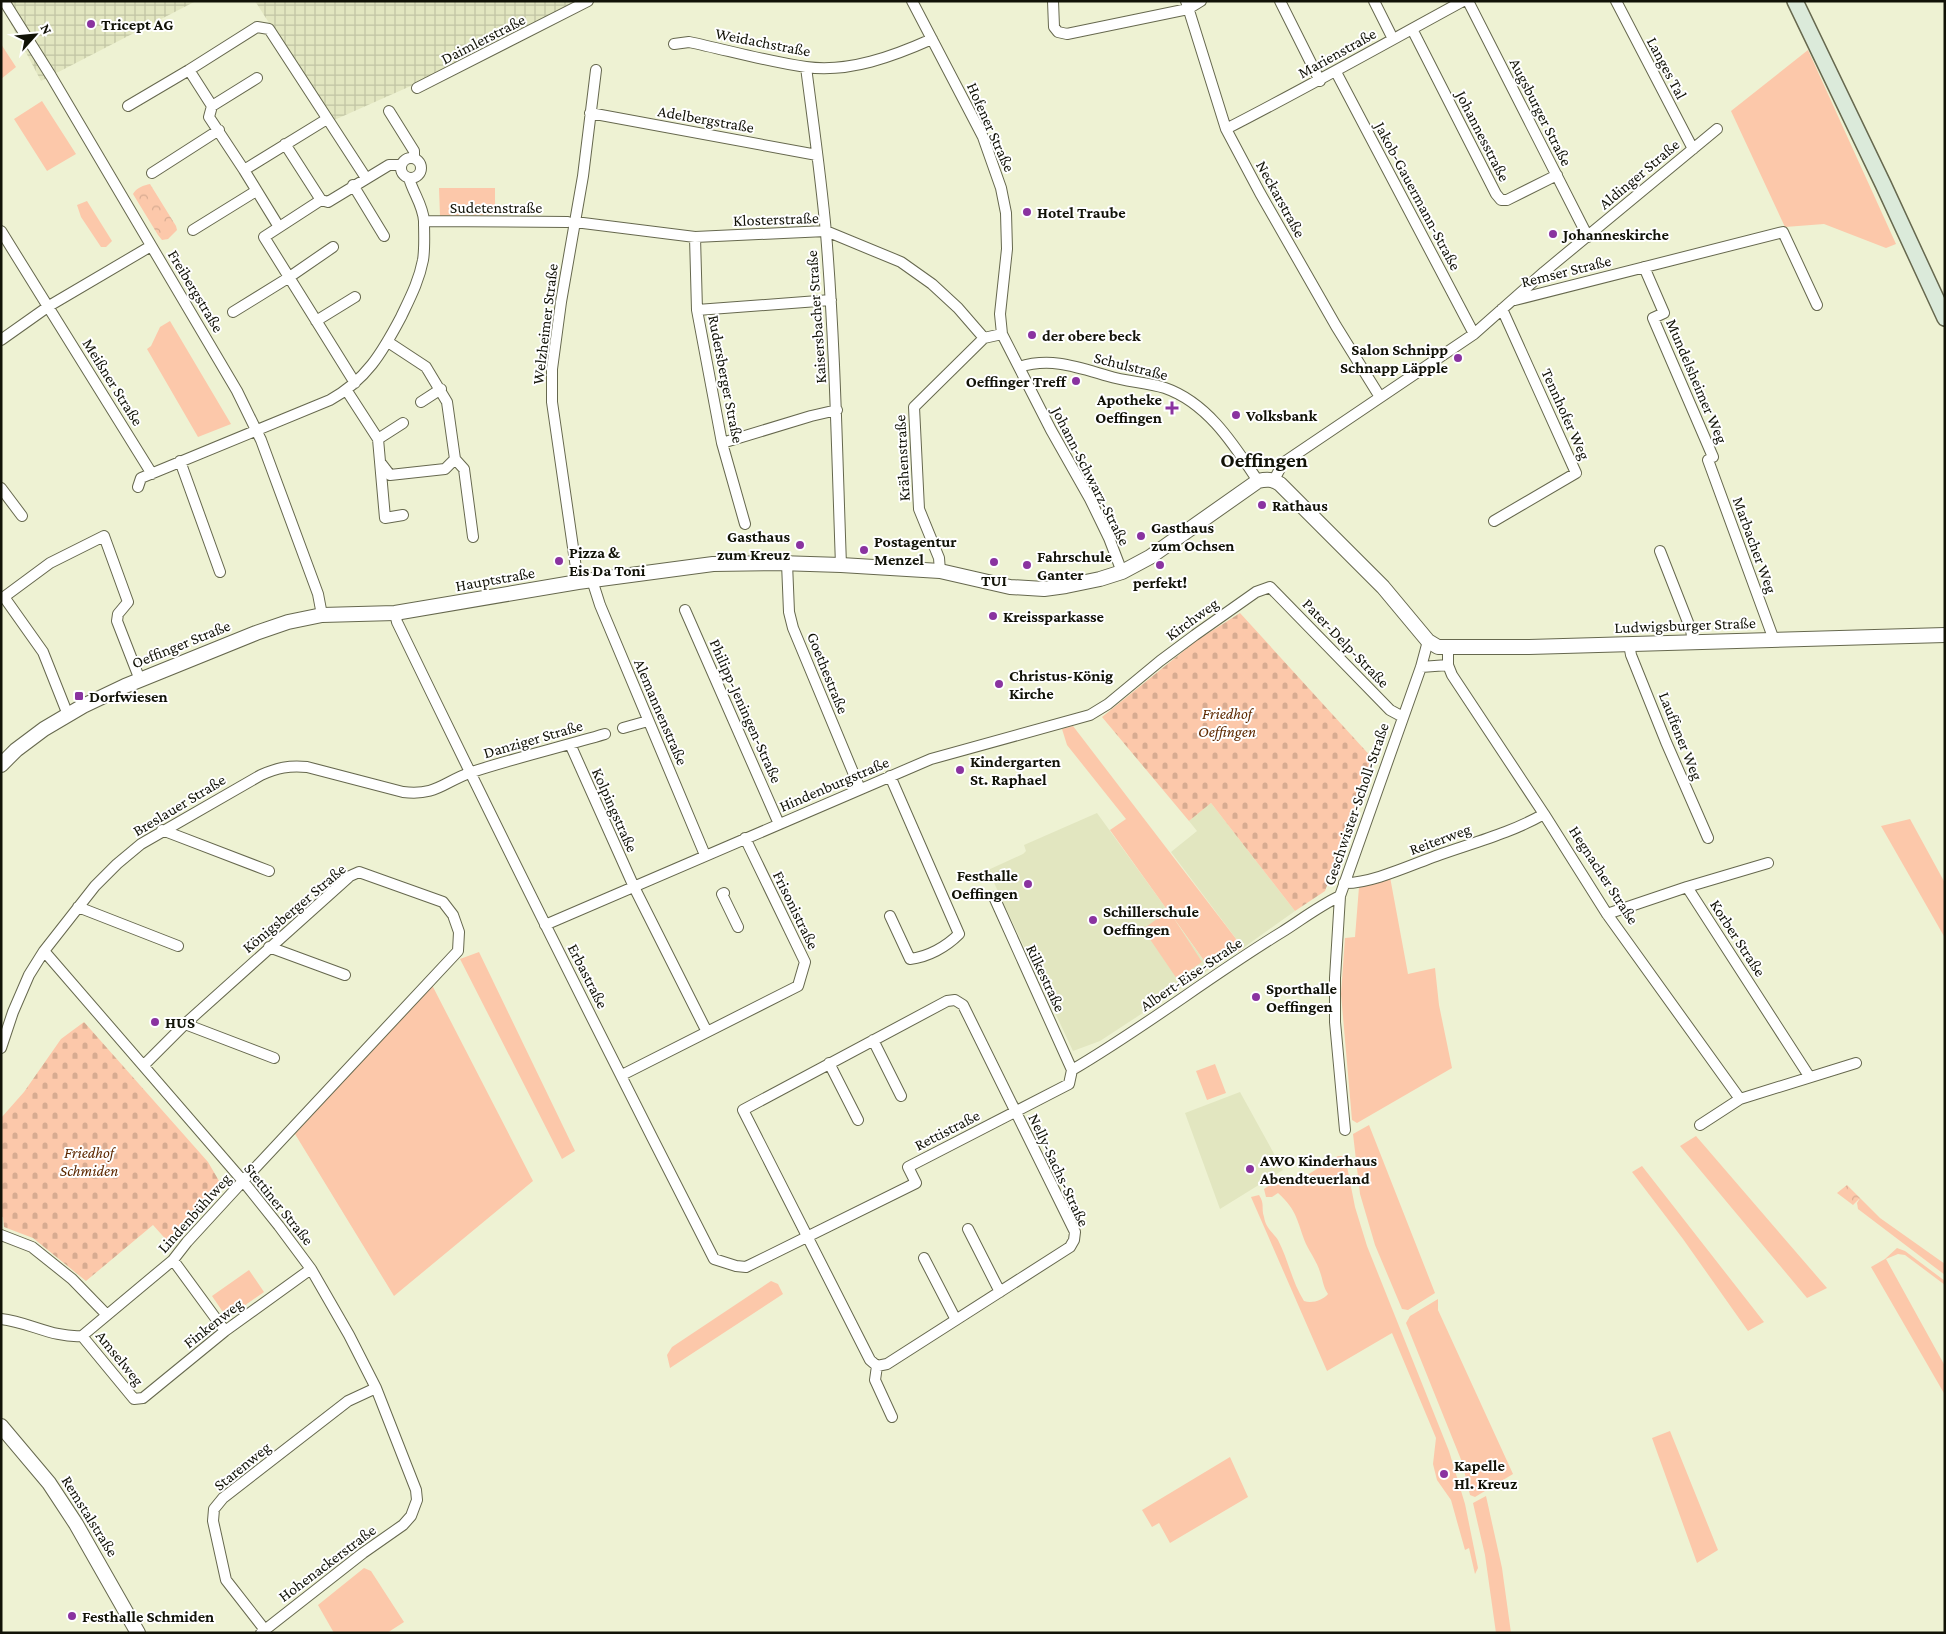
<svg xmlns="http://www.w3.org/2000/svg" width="1946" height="1634" font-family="'Crimson Pro',serif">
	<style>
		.built { fill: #e2e6c0 }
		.industrial { fill: url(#industrial-grid) }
		.green { fill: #fcc8aa }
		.forest { fill: url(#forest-crowns) }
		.cemetery { fill: url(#cemetery-stones) }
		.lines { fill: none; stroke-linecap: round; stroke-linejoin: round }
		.minor-casing { stroke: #66684e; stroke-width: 12 }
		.tertiary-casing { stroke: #66684e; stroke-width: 16 }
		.secondary-casing { stroke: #66684e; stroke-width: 18 }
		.minor { stroke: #fff; stroke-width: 10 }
		.tertiary { stroke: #fff; stroke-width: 14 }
		.secondary { stroke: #dbeada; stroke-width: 15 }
		.poi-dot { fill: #8a33a0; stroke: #fff; stroke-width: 2 }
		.labels { text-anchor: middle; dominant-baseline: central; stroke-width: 4; stroke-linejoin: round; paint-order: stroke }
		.poi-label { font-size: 16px; font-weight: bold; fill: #111207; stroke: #fff; text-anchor: start }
		.street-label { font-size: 16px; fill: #111207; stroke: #fff }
		.park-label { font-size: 16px; font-style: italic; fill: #5d2900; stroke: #fff }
		.district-label { font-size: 21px; font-weight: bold; fill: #111207; stroke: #fff }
	</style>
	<defs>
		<pattern id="industrial-grid" width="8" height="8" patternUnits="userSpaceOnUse" patternTransform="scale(1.25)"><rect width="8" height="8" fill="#e2e6c0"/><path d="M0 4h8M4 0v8" fill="none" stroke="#c1c4a4"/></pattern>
		<pattern id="forest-crowns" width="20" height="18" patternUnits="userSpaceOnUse" patternTransform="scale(1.25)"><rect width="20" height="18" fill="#fcc8aa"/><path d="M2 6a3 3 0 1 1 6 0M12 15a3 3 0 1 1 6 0" fill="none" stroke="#d7ab91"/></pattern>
		<pattern id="cemetery-stones" width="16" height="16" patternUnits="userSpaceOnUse" patternTransform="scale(1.25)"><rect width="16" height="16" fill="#fcc8aa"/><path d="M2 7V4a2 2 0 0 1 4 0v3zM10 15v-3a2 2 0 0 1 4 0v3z" fill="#d7ab91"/></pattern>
	</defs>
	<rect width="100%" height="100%" fill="#eef2d3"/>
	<path class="built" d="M1211 803 1295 911 1243 948 1171 852 1197 831 1189 821Z
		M1097 813 1210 969 1100 1041 1073 1051 988 870 1023 854 1026 851 1024 845Z
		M1240 1092 1283 1170 1220 1209 1185 1113Z"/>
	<path class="industrial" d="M1 1H196L41 81 1 5Z
		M255 1H575L440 73 332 121Z"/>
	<path class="green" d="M1 44 16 67 1 79Z
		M1808 50 1896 244 1886 248 1824 224 1785 227 1731 111Z
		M42 101 76 154 47 171 14 119Z
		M439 188H495V215L440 216Z
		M87 201 112 241 106 247H101L81 217 77 205Z
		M170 321 231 424 198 437 147 349 151 346 160 327Z
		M1073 726 1243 948 1210 969 1173 917 1202 962 1177 979 1143 929 1168 911 1110 830 1126 819 1067 745 1062 729Z
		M1910 819 1945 883V938L1881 826Z
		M1390 877 1408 974 1435 968 1439 1005 1452 1068 1357 1123 1352 1120 1341 994 1345 938 1355 937 1359 887Z
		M479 952 575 1151 562 1159 460 959Z
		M432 985 533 1181 394 1296 295 1134Z
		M1215 1064 1226 1093 1207 1100 1196 1071Z
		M1369 1125 1435 1293 1408 1310 1402 1309 1375 1245 1360 1194 1353 1134Z
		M1696 1136 1827 1288 1807 1298 1680 1146Z
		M1338 1156H1345L1355 1207 1367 1246 1449 1451 1465 1504 1478 1568 1475 1574 1469 1548 1465 1550 1451 1500 1437 1480 1433 1464 1436 1438 1392 1333 1327 1371 1251 1197 1259 1195C1265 1204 1261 1208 1264 1217 1266 1229 1273 1232 1278 1240 1288 1259 1292 1282 1304 1301 1312 1304 1323 1300 1328 1294 1323 1287 1323 1280 1320 1272 1317 1262 1311 1254 1306 1244 1297 1222 1298 1211 1278 1193L1272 1197H1266L1264 1189 1276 1181 1304 1177Z
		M1642 1166 1764 1322 1748 1331 1683 1239 1632 1172Z
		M1860 1198 1880 1218 1945 1264V1275L1858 1209 1857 1203Z
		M1897 1248 1905 1251 1945 1281V1285L1905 1255 1898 1254 1886 1259 1945 1366V1395L1871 1267 1885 1259Z
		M249 1270 264 1292 227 1318 212 1296Z
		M771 1281 778 1284 783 1294 670 1368 667 1355 672 1347Z
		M1438 1299V1310L1513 1474 1475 1497 1470 1495 1462 1462 1406 1323 1410 1316Z
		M1670 1431 1718 1550 1697 1563 1652 1438Z
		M1230 1457 1248 1497 1170 1543 1159 1523 1152 1527 1142 1510Z
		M1486 1496 1502 1568 1511 1633H1496L1485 1555 1473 1503Z
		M364 1568 371 1571 404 1622 387 1633H334L318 1605Z"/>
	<path class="forest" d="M150 184 176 226 177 230 168 239 162 240 158 235 133 194C136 188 144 185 150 184Z
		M1847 1185 1860 1198 1853 1205 1837 1193Z"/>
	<path class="cemetery" d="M1240 613 1374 760 1325 891 1295 911 1211 803 1189 821 1102 717 1196 641Z
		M84 1022 208 1162 222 1186 170 1244 153 1225 86 1281 33 1238 4 1227 3 1217H1V1118L24 1092 61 1039Z"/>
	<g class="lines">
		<defs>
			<path id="minor" d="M4 1 51 76 237 391 261 440 318 594 322 615
				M912 1 983 137 1001 188 1006 213 1007 249 1000 314 1002 334 1051 430 1090 499 1109 538 1122 572
				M1053 1 1054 27 1058 32 1067 34 1188 9 1201 1
				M1186 1 1226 129 1260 193 1336 326 1380 397
				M1280 1 1320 81
				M1374 1 1393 39
				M1468 1 1588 237
				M1616 1 1693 149
				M1412 29 1496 194 1501 200H1507L1557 175
				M674 44 689 42C727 50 769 62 806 67 849 73 894 56 932 39
				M806 67C813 122 821 177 826 233 835 343 837 454 841 565
				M1336 72 1474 334
				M417 88 588 1
				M128 106 189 70
				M212 106 257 78
				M389 111 414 151V158
				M590 113 817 155
				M1226 129C1306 88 1384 44 1463 1
				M285 144 321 200
				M401 168a10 10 0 1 1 20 0a10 10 0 1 1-20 0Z
				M244 170 209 117 212 106 189 70 257 27 269 29 366 178
				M152 173 219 130
				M353 185 384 236
				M424 221 568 222
				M575 222 695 237 826 231 901 262 932 284 958 308 984 338 1002 334
				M279 227 244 170 327 119
				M193 230 256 191
				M1 231 152 474
				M695 237 697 310 722 443 745 524
				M1644 267 1664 313 1653 318 1713 457
				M1515 300 1783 232 1817 305
				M697 310 831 300
				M233 312 288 278 333 247
				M316 321 355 297
				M1 340 49 306 151 246
				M388 342 426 367 447 402 455 459 464 469 473 537
				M1019 367C1051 357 1077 367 1108 376 1127 382 1146 382 1165 388 1208 403 1234 445 1258 481
				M355 383 264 237 321 200 328 202 389 165H401
				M347 391 378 439 385 518 403 515
				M421 402 441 389
				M378 439 403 423
				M722 443 811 416 837 410
				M1708 460 1774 640
				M180 461 220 572
				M380 462 390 475 445 469 455 459
				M1274 480 1283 463 1474 334 1544 272 1717 129
				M138 487 141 478 330 400C366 380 382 353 401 317 410 298 419 281 423 260 425 248 424 233 424 221 423 205 413 193 409 178
				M1 488 22 516
				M1494 521 1576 473 1502 309
				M1660 551 1691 630 1693 642
				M787 563 789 612 793 628 860 789
				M940 571 939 558 919 509 914 407 984 338
				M592 580 600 605 705 855
				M578 582 552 402V369L561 302 583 176 596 70
				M685 610 779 824
				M395 613 397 622C500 835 606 1048 714 1259L736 1266 746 1267 916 1183 908 1167 1069 1084 1072 1070C1144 1028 1210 976 1282 932 1301 920 1319 906 1340 896
				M1629 644 1631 655 1666 742 1708 838
				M1448 648V665L1452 675 1544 814 1607 914 1740 1099
				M1421 667 1448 665
				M68 715 43 652 4 597 50 563 104 536 128 602 118 614 117 621 140 680
				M623 728 648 721
				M570 744 634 887 707 1032
				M162 830 269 871
				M1344 883C1370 884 1411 865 1436 856 1472 843 1511 833 1544 814
				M1687 887 1768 863
				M724 893 722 894 738 927
				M994 897 1072 1070
				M78 907 178 946
				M1607 914 1687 887 1809 1076
				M890 916 910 959C928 957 946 947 959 934L890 776
				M545 925 931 759 1090 715 1108 704 1160 661 1195 635 1256 592 1270 587 1390 710 1403 717
				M269 947 345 975
				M44 951 243 1181 279 1226 311 1269 349 1335 376 1388 416 1490 417 1500 411 1516 403 1525 363 1553 261 1633
				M955 1000 963 1005 1075 1232 1074 1240 1070 1247 887 1364 877 1366 870 1360 743 1110 947 1001Z
				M185 1024 274 1058
				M873 1040 901 1096
				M1 1048 13 1012 29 975 44 951 95 886 117 864 141 844 261 775C277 768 289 765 307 767L403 792C437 796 443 782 472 772 515 758 561 747 605 734
				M829 1063 858 1120
				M622 1075 798 986 805 962 745 838
				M1700 1125 1740 1099 1856 1063
				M1345 1130 1335 1022V978L1340 896 1421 667 1428 641
				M968 1229 1000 1292
				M1 1235 32 1247 72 1279 107 1315
				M924 1258 956 1320
				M173 1260 225 1331
				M1 1319C29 1322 53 1338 82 1336L173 1260 187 1242 243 1181 458 951 459 932 453 915 443 902 359 872 350 876 185 1024 144 1065
				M82 1336 134 1399 143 1398 225 1331 311 1269
				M877 1366 875 1380 892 1417
				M265 1630 226 1580 213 1521 214 1509 223 1498 348 1401 376 1388"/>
			<path id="tertiary" d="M1 765 16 750 44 729 83 706 125 686 256 633 288 622 322 615 395 613 578 582 713 564 779 563 841 565 940 571 1010 587 1044 589 1066 586 1100 579 1122 572 1150 557 1258 481C1267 479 1272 479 1280 484L1383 587 1428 641 1438 647H1529L1945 635
				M1 1426 49 1483 76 1524 138 1633"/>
			<path id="secondary" d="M1795 1 1883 184 1945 318"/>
		</defs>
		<use href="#minor" class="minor-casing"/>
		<use href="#tertiary" class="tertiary-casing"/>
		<use href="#secondary" class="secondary-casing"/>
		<use href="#minor" class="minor"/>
		<use href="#tertiary" class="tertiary"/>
		<use href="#secondary" class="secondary"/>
	</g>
	<g class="poi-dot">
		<circle cx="91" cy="24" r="5"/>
		<circle cx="1027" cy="212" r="5"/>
		<circle cx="1553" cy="234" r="5"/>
		<circle cx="1032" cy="335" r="5"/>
		<circle cx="1458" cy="358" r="5"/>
		<circle cx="1076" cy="381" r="5"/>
		<path d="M1169.5 400.5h5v5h5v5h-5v5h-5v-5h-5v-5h5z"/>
		<circle cx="1236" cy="415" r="5"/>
		<circle cx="1262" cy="505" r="5"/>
		<circle cx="1141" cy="536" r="5"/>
		<circle cx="800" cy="545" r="5"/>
		<circle cx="864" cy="550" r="5"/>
		<circle cx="559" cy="561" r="5"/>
		<circle cx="994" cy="562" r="5"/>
		<circle cx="1027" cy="565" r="5"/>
		<circle cx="1160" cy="565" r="5"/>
		<circle cx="993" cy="616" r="5"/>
		<circle cx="999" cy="684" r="5"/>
		<rect x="74" y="691" width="10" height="10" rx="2.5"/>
		<circle cx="960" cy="770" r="5"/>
		<circle cx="1028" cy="884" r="5"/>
		<circle cx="1093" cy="920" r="5"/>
		<circle cx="1256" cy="997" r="5"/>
		<circle cx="155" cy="1022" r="5"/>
		<circle cx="1250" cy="1169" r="5"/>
		<circle cx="1444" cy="1474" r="5"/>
		<circle cx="72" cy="1616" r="5"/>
	</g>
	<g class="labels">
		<g class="poi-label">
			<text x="101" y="24">Tricept AG</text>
			<text x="1037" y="212">Hotel Traube</text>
			<text x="1563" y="234">Johanneskirche</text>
			<text x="1042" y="335">der obere beck</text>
			<text x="1448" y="349" text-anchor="end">Salon Schnipp<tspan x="1448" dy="18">Schnapp Läpple</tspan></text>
			<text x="1066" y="381" text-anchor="end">Oeffinger Treff</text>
			<text x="1162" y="399" text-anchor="end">Apotheke<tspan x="1162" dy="18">Oeffingen</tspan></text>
			<text x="1246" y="415">Volksbank</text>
			<text x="1272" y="505">Rathaus</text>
			<text x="1151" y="527">Gasthaus<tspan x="1151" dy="18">zum Ochsen</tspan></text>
			<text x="790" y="536" text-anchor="end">Gasthaus<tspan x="790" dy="18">zum Kreuz</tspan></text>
			<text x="874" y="541">Postagentur<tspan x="874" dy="18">Menzel</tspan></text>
			<text x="569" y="552">Pizza &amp;<tspan x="569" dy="18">Eis Da Toni</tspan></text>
			<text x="1037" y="556">Fahrschule<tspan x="1037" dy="18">Ganter</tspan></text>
			<text x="994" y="580" text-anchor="middle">TUI</text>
			<text x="1160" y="582" text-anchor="middle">perfekt!</text>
			<text x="1003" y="616">Kreissparkasse</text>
			<text x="1009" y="675">Christus-König<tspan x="1009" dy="18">Kirche</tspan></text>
			<text x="89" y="696">Dorfwiesen</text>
			<text x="970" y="761">Kindergarten<tspan x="970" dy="18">St. Raphael</tspan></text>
			<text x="1018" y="875" text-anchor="end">Festhalle<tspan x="1018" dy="18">Oeffingen</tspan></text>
			<text x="1103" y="911">Schillerschule<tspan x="1103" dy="18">Oeffingen</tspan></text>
			<text x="1266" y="988">Sporthalle<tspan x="1266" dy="18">Oeffingen</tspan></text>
			<text x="165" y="1022">HUS</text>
			<text x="1260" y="1160">AWO Kinderhaus<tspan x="1260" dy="18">Abendteuerland</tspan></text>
			<text x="1454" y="1465">Kapelle<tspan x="1454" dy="18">Hl. Kreuz</tspan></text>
			<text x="82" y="1616">Festhalle Schmiden</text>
		</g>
		<g class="street-label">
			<text transform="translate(483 39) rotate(-27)">Daimlerstraße</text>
			<text transform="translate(763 42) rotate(11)">Weidachstraße</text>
			<text transform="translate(1337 53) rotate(-29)">Marienstraße</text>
			<text transform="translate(1667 68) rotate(62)">Langes Tal</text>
			<text transform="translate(1541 112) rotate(63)">Augsburger Straße</text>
			<text transform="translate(706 119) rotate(10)">Adelbergstraße</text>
			<text transform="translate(991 127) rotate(66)">Hofener Straße</text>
			<text transform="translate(1483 136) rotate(63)">Johannesstraße</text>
			<text transform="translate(1639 174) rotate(-40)">Aldinger Straße</text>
			<text transform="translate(1418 196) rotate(62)">Jakob-Gauermann-Straße</text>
			<text transform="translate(1281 199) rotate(61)">Neckarstraße</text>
			<text x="496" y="207">Sudetenstraße</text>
			<text transform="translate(776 219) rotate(-2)">Klosterstraße</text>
			<text transform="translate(1566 271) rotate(-14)">Remser Straße</text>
			<text transform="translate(196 291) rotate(59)">Freibergstraße</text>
			<text transform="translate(816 317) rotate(-94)">Kaisersbacher Straße</text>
			<text transform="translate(545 324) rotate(-83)">Welzheimer Straße</text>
			<text transform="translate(1131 366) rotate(14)">Schulstraße</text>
			<text transform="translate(726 379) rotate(79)">Rudersberger Straße</text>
			<text transform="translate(1697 381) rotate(67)">Mundelsheimer Weg</text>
			<text transform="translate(113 382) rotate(58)">Meißner Straße</text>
			<text transform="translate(1566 414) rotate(66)">Tennhofer Weg</text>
			<text transform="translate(902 458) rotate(-93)">Krähenstraße</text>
			<text transform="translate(1091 476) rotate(63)">Johann-Schwarz-Straße</text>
			<text transform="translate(1755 545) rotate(70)">Marbacher Weg</text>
			<text transform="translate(495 579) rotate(-10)">Hauptstraße</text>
			<text transform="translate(1192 619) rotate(-36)">Kirchweg</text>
			<text transform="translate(1685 625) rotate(-2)">Ludwigsburger Straße</text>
			<text transform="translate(1346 643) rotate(46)">Pater-Delp-Straße</text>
			<text transform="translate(181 644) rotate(-22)">Oeffinger Straße</text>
			<text transform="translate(828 673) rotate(68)">Goethestraße</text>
			<text transform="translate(746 711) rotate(66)">Philipp-Jeningen-Straße</text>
			<text transform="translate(661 712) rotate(67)">Alemannenstraße</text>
			<text transform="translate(1681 736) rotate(68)">Lauffener Weg</text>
			<text transform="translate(533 739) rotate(-16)">Danziger Straße</text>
			<text transform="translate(834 784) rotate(-23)">Hindenburgstraße</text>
			<text transform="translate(1356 804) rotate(-71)">Geschwister-Scholl-Straße</text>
			<text transform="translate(179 805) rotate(-31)">Breslauer Straße</text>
			<text transform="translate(615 810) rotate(66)">Kolpingstraße</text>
			<text transform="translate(1440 839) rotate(-20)">Reiterweg</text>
			<text transform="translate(1604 875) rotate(57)">Hegnacher Straße</text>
			<text transform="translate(294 908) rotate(-40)">Königsberger Straße</text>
			<text transform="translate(796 910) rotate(64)">Frisonistraße</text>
			<text transform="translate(1738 938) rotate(57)">Korber Straße</text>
			<text transform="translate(1191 974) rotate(-34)">Albert-Eise-Straße</text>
			<text transform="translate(588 976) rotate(63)">Erbastraße</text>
			<text transform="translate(1046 978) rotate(65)">Rilkestraße</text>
			<text transform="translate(947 1130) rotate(-27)">Rettistraße</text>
			<text transform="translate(1059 1170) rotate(65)">Nelly-Sachs-Straße</text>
			<text transform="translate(279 1204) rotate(51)">Stettiner Straße</text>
			<text transform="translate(194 1213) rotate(-48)">Lindenbühlweg</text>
			<text transform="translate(213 1323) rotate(-38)">Finkenweg</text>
			<text transform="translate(120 1358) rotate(51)">Amselweg</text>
			<text transform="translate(242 1466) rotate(-39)">Starenweg</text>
			<text transform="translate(90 1516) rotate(58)">Remstalstraße</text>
			<text transform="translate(327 1563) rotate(-37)">Hohenackerstraße</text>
		</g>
		<g class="park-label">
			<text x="1227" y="713">Friedhof<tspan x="1227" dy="18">Oeffingen</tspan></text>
			<text x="89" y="1152">Friedhof<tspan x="89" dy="18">Schmiden</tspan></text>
		</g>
		<g class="district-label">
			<text x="1264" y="460">Oeffingen</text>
		</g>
	</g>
	<rect width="1946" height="1634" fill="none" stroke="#111207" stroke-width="5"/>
	<g transform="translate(35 35) rotate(63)" stroke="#ffffff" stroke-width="4" paint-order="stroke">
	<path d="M0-4L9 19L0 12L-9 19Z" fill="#111207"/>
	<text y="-8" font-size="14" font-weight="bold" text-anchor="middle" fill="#111207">N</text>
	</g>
</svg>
